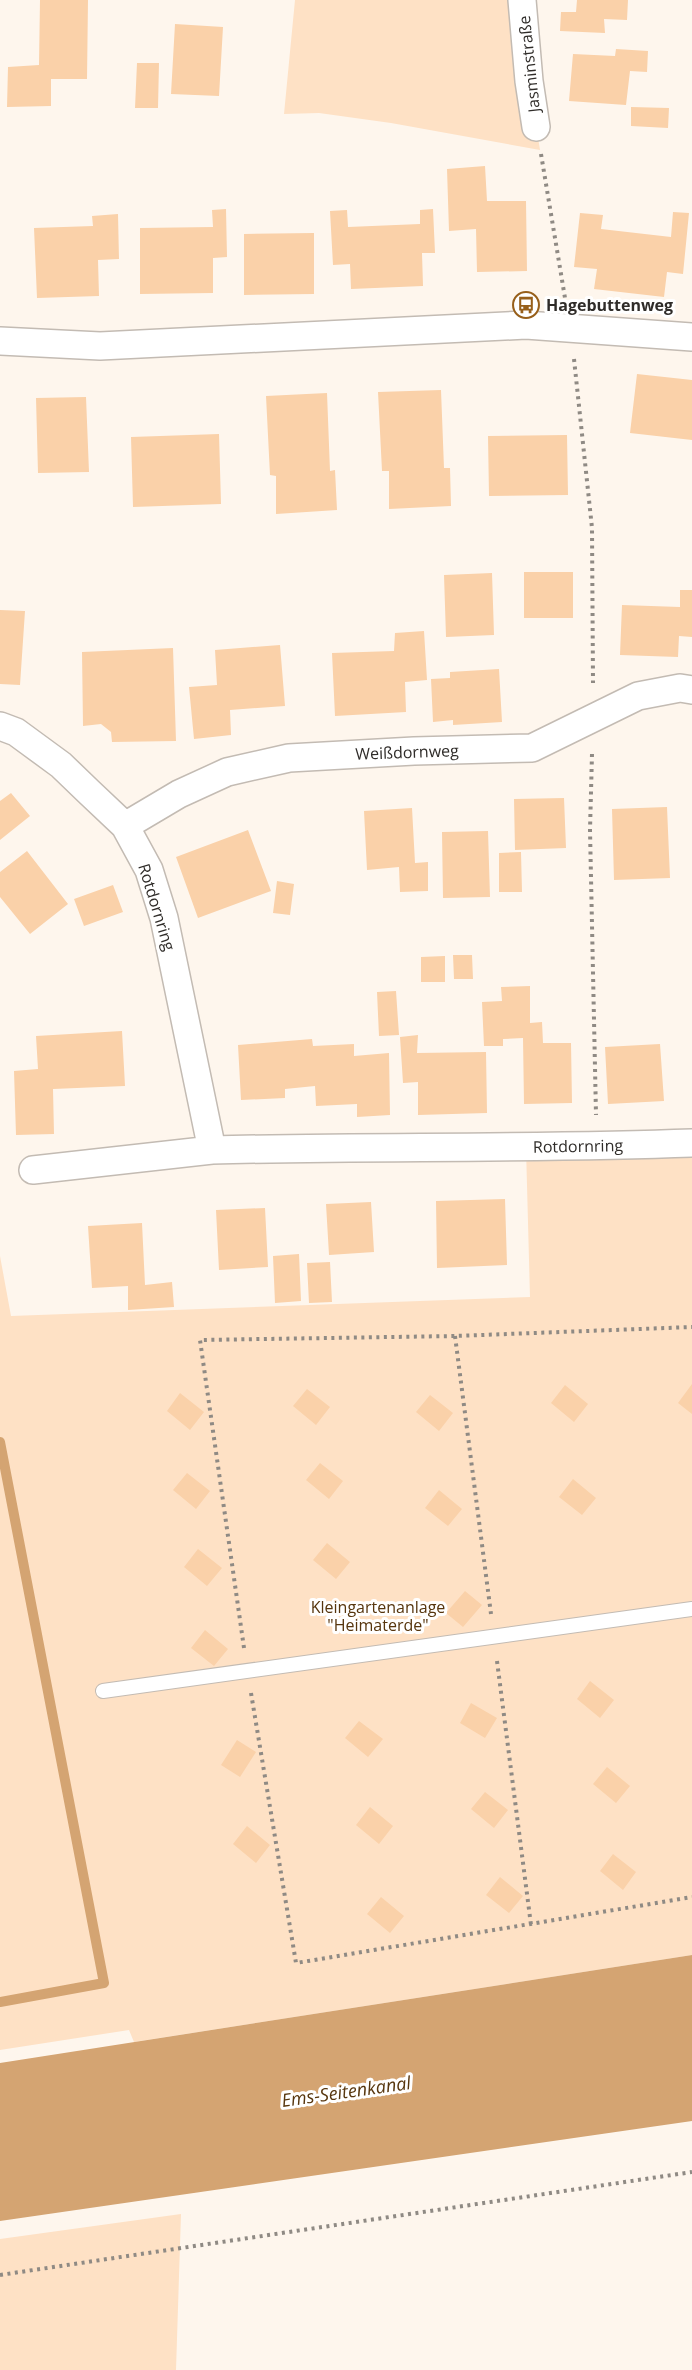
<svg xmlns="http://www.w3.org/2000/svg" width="692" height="2370" font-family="'Open Sans',sans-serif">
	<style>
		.green { fill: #fee1c5 }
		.water { fill: #d4a472 }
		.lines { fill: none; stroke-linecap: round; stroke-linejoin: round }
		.stream { stroke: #d4a472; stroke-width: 10 }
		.building { fill: #fad1a9 }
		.service-casing { stroke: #c3bbb3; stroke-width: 16 }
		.minor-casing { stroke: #c3bbb3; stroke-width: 30 }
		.path { stroke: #8f8a84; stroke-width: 4; stroke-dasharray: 3 4.5; stroke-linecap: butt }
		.service { stroke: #fff; stroke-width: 14 }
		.minor { stroke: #fff; stroke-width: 27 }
		.labels { text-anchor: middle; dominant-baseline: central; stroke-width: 6; stroke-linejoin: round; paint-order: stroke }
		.street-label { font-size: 16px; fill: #2f2c29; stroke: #fff }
		.poi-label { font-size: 16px; font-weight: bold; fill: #2f2c29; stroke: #fff; text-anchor: start }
		.park-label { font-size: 16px; fill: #56350d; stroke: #fff }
		.water-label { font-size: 18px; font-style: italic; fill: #57360e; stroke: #fff }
	</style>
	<rect width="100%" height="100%" fill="#fef6ed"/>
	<path class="green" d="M295 0H522L529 81 540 150 391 123 319 113 284 114Z
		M692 1143V1955L134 2042 129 2030 0 2050V1256L11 1316 530 1297 526 1148Z
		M181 2214 176 2370H0V2239Z"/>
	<path class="water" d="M692 1955V2121L0 2221V2063Z"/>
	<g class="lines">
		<path class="stream" d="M0 1442 104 1983 0 2002"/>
	</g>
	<path class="building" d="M40 0H88L87 79H51V106L7 107 8 67 39 65Z
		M577 0H628L627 20 604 19 605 33 560 31 561 12H576Z
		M175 24 223 27 219 96 171 94Z
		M616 49 648 51 647 72 630 71 626 105 569 101 573 54 615 56Z
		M137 63H159L158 108H135Z
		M631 107 669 108 668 128 631 126Z
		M485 166 487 201H526L527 271 477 272 476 229 449 231 447 169Z
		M226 209 227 257 213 258V293L140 294V228L213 227 212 210Z
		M433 209 435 253H422L423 286 351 289 350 264 333 265 330 211 347 210 348 227 420 224V210Z
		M673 212 689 213 683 274 667 272 664 297 594 289 597 269 574 267 580 213 603 215 601 229 671 237Z
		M118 214 119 259 98 260 99 296 37 298 34 228 93 226 92 216Z
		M314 233V294L244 295V234Z
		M637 374 692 380V440L630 433Z
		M441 390 444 468H450L451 506 389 509V471H382L378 392Z
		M327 393 330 471 335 470 337 510 276 514V476L270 475 266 396Z
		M86 397 89 472 38 473 36 398Z
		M219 434 221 504 133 507 131 437Z
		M567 435 568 495 489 496 488 436Z
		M524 572H573V618H524Z
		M492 573 494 635 446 637 444 575Z
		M680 590H692V637L679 636 678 657 620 655 622 605 680 607Z
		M0 610 25 611 20 685 0 684Z
		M424 631 427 680 405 682 406 712 335 716 332 653 394 651 395 633Z
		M280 645 285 706 230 710 231 735 194 739 189 687 217 685 215 650Z
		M173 648 176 741 112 742 111 732 101 724 83 726 82 652Z
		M499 669 502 722 453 725V720L433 722 431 679 450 678V672Z
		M11 793 30 816 0 840V801Z
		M564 798 566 848 515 850 514 799Z
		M667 807 670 878 614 880 612 809Z
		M412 808 415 863 428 862V891L400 892 399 867 367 870 364 811Z
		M248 830 271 891 198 918 176 857Z
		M488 831 490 897 443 898 442 832Z
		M27 851 68 904 30 934 0 897V872Z
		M521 852 522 892H499V853Z
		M277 881 294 884 290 915 273 913Z
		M113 885 123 912 84 926 74 899Z
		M453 955H472L473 979H454Z
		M445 956V982H421V957Z
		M530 986V1023L542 1022 543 1043H571L572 1103 524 1104 523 1038 503 1039V1046H484L482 1002 502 1001 501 987Z
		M396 991 399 1035 379 1036 377 992Z
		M122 1031 125 1086 53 1089 54 1134 16 1135 14 1071 38 1069 36 1036Z
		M418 1035 417 1053 486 1052 487 1113 418 1115V1082L403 1083 400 1037Z
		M312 1039 313 1046 354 1044V1056L389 1053 390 1115 357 1117V1104L316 1106 315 1086 285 1089V1098L241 1100 238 1045Z
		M660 1044 664 1101 608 1104 605 1047Z
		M505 1199 507 1265 437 1268 436 1201Z
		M371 1202 374 1252 329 1255 326 1204Z
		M265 1208 268 1267 219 1270 216 1210Z
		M142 1223 145 1285 172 1282 174 1307 128 1310V1286L92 1288 88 1226Z
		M299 1254 301 1301 275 1303 273 1256Z
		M330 1262 332 1302 309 1303 307 1263Z
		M692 1384V1414L678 1403Z
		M565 1385 588 1404 574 1422 551 1403Z
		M307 1389 330 1407 316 1425 293 1406Z
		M180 1393 204 1412 190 1430 167 1411Z
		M430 1395 453 1413 439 1431 416 1412Z
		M320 1463 343 1481 329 1499 306 1480Z
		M187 1473 210 1491 196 1509 173 1490Z
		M573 1479 596 1498 582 1515 559 1497Z
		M439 1490 462 1509 448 1526 425 1508Z
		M327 1543 350 1562 336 1579 313 1560Z
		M198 1549 222 1568 207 1586 184 1567Z
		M465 1591 482 1605 463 1627 446 1613Z
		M205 1630 228 1649 214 1666 191 1648Z
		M590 1681 614 1700 600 1718 577 1699Z
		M471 1703 497 1718 485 1738 460 1723Z
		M359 1721 383 1739 368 1757 345 1738Z
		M237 1740 256 1752 240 1777 221 1765Z
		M607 1767 630 1786 616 1803 593 1784Z
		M485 1792 508 1810 494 1828 471 1809Z
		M370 1807 393 1826 379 1844 356 1825Z
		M247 1826 270 1845 256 1863 233 1844Z
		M613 1854 636 1872 623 1890 600 1871Z
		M500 1877 523 1896 509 1913 486 1895Z
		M381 1897 404 1916 390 1933 367 1914Z"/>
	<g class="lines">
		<defs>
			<path id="service" d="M103 1691 692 1609"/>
			<path id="minor" d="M522 0 529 81 536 127
				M0 341 100 346 526 325 692 337
				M0 726 16 732 61 765 89 792 125 826 149 870 164 918 212 1150C372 1146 532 1149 692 1143
				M125 826 179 794 227 772 289 758 414 751 532 748 638 696 680 688 692 690
				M33 1170 212 1150"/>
		</defs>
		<use href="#service" class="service-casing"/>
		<use href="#minor" class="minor-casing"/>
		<path class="path" d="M541 154 565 298
			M574 359 592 528 593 683
			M592 754 590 830 596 1115
			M455 1336 491 1614
			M244 1648 200 1340 455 1336 692 1327
			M497 1661 531 1925
			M251 1693 296 1963 692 1897
			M0 2275 692 2172"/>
		<use href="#service" class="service"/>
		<use href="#minor" class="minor"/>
	</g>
	<defs>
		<symbol id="bus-ring" viewBox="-11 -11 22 22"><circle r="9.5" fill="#fff" stroke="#975f1a" stroke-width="1.5"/><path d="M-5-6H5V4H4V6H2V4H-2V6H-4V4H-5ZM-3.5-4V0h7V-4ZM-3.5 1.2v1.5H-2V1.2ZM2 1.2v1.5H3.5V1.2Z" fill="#975f1a"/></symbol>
	</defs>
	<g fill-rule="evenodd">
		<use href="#bus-ring" x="511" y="290" width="30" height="30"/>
	</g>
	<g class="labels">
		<g class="street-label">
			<text transform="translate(529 64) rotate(-96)">Jasminstraße</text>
			<text transform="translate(407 752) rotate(-2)">Weißdornweg</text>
			<text transform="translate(157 907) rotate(73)">Rotdornring</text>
			<text transform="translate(578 1146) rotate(-1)">Rotdornring</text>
		</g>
		<g class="poi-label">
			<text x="546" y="305">Hagebuttenweg</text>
		</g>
		<g class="park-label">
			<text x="378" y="1607">Kleingartenanlage<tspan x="378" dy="18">"Heimaterde"</tspan></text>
		</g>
		<g class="water-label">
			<text transform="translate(346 2091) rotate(-8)">Ems-Seitenkanal</text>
		</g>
	</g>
</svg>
